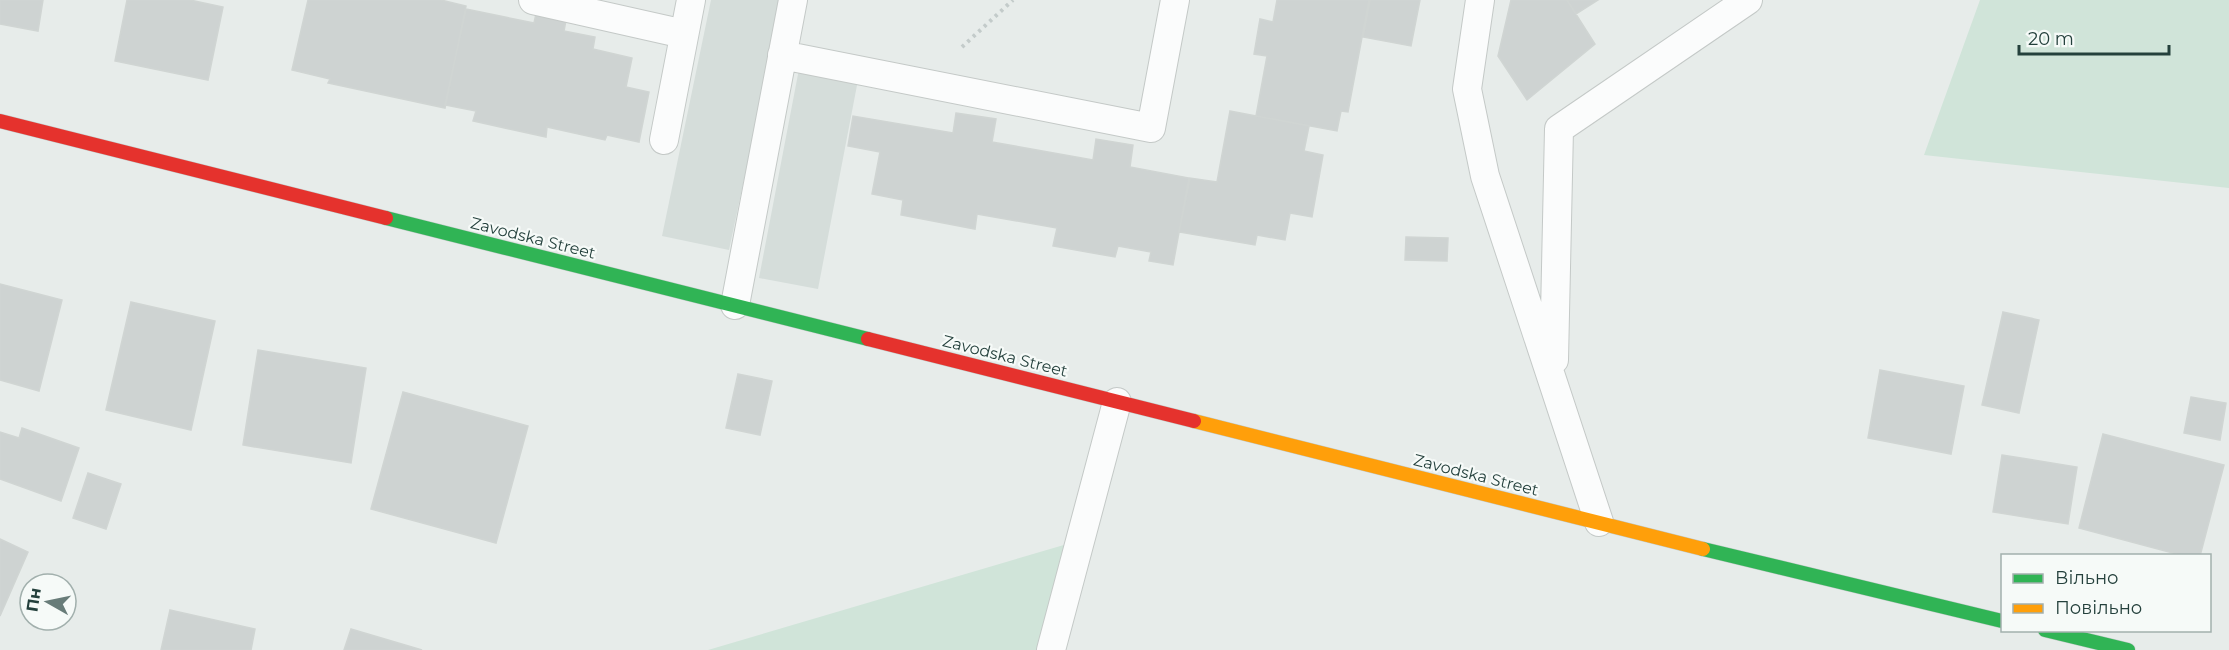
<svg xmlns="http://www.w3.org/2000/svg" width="2229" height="650" font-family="Montserrat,sans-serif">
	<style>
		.built { fill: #d5ddda }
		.green { fill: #d0e4d9 }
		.building { fill: #ced3d2; stroke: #d0d5d3; stroke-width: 1.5 }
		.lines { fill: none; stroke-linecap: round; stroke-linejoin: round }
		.lane-casing { stroke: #c4c9c7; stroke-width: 30 }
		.fast-casing { stroke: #c2cac8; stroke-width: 15 }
		.slow-casing { stroke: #c2cac8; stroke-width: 15 }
		.jam-casing { stroke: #c2cac8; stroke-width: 15 }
		.path { stroke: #c3cbca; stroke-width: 4; stroke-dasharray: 3 4.5; stroke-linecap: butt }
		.lane { stroke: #fbfcfc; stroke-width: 28 }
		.fast { stroke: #30b455; stroke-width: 14 }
		.slow { stroke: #ff9f0a; stroke-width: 14 }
		.jam { stroke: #e5322d; stroke-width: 14 }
		.labels { text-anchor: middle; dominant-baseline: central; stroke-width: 4.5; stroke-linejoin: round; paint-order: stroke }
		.street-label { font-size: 16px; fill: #24403c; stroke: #f6faf8 }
	</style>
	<rect width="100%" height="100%" fill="#e7ecea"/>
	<path class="built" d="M711 0H782L729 250 662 236Z
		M799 69 858 80 818 289 759 278Z"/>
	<path class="green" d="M1980 0H2229V188L1924 155Z
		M1074 542 1048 650H708Z"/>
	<path class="building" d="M0 0H43L38 31 0 24Z
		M127 0H190L223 7 208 80 115 61Z
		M308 0H441L466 6 445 108 328 83 330 79 292 70Z
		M1277 0H1369L1348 112 1341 111 1337 131 1256 116 1267 56 1254 54 1260 19 1273 22Z
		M1370 0H1420L1411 46 1363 37Z
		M1511 0H1567L1595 44 1527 100 1498 56Z
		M1567 0H1598L1576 14Z
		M466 9 534 23 536 14 566 20 564 31 595 37 593 49 632 58 626 87 649 92 639 142 607 135 605 140 547 127 546 137 473 121 476 111 445 105Z
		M1230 111 1309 126 1304 151 1323 155 1312 217 1290 213 1285 240 1257 235 1255 245 1179 232 1190 178 1217 182Z
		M956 113 996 119 992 142 1093 160 1096 139 1133 145 1130 167 1189 178 1173 265 1149 261 1151 252 1118 246 1115 257 1053 246 1057 228 977 214 975 229 901 215 903 200 872 194 880 152 848 146 853 116 953 133Z
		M1406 237 1448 238 1447 261 1405 260Z
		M0 284 62 300 39 391 0 380Z
		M131 302 215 321 191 430 106 410Z
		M2003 312 2039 320 2019 413 1982 405Z
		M258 350 366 368 351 463 243 445Z
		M1880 370 1964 386 1951 454 1868 438Z
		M738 374 772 381 760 435 726 428Z
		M403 392 528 426 496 543 371 509Z
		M2191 397 2226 403 2220 440 2184 433Z
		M22 428 79 448 61 501 0 479V432L19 438Z
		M2103 434 2224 465 2200 556H2184L2079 528Z
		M2002 455 2077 467 2068 524 1993 512Z
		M88 473 121 484 106 529 73 518Z
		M0 539 28 552 0 616Z
		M170 610 255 629 251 650H161Z
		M351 629 422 650H344Z"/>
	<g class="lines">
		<defs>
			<path id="lane" d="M533 0 684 34
				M1480 0 1467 89 1485 176 1599 522
				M782 55 1151 128 1175 0
				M664 140 691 0
				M735 305 793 0
				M1554 360 1559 129 1748 0
				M1051 650 1117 402"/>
			<path id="fast" d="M386 218 868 339
				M1703 549 2002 621
				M2045 630 2128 650"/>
			<path id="slow" d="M1194 421 1703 549"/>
			<path id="jam" d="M0 121 386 218
				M868 339 1194 421"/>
		</defs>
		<use href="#lane" class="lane-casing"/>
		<use href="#fast" class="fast-casing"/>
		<use href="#slow" class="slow-casing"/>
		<use href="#jam" class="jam-casing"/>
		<path class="path" d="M962 47 1013 0"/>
		<use href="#lane" class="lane"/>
		<use href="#fast" class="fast"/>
		<use href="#slow" class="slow"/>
		<use href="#jam" class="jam"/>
	</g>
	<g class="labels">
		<g class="street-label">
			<text transform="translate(533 238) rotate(14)">Zavodska Street</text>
			<text transform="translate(1005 356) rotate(14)">Zavodska Street</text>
			<text transform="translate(1476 475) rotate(14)">Zavodska Street</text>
		</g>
	</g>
	<rect x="2001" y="554" width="210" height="78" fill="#f6faf8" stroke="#a2b0ad" stroke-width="1.5"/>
	<rect x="2013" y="574" width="30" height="9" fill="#30b455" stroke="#a2b0ad" stroke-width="1.5"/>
	<text x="2055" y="584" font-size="18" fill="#24403c">Вільно</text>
	<rect x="2013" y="604" width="30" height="9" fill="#ff9f0a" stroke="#a2b0ad" stroke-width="1.5"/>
	<text x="2055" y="614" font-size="18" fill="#24403c">Повільно</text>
	<g transform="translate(48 602) rotate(279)"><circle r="28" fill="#f6faf8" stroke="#a2b0ad" stroke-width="1.5"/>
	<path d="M0-4.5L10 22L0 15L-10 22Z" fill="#687c79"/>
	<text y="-9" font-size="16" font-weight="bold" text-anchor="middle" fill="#24403c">Пн</text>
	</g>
	<path d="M2019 45v9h150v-9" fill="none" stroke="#24403c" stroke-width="3"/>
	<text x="2028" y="45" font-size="18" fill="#24403c" stroke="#f6faf8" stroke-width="4.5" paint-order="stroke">20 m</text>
</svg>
